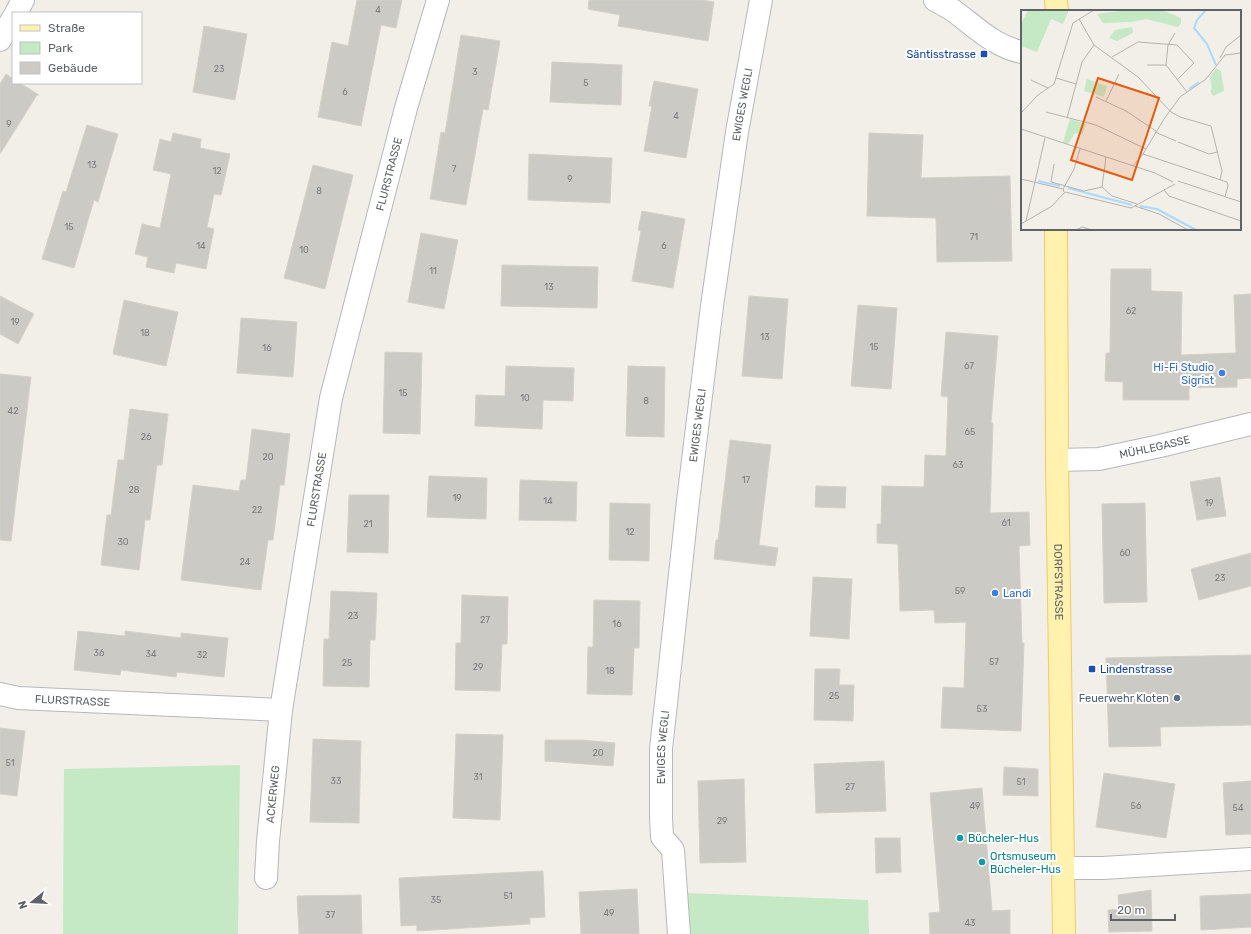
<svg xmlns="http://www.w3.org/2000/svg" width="1251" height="934" font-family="Rubik,sans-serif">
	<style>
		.green { fill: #c5e8c5 }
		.building { fill: #cccac5; stroke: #d6d1c6 }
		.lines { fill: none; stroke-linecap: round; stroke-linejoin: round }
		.minor-casing { stroke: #b5b8bc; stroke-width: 24 }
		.major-casing { stroke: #f2c960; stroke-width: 24 }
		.minor { stroke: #fff; stroke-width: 22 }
		.major { stroke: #fff2af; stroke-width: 22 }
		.transit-dot { fill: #1a4fb4; stroke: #fff; stroke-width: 1.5 }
		.shop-dot { fill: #3f7fe0; stroke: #fff; stroke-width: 1.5 }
		.service-dot { fill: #5c6f8a; stroke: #fff; stroke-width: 1.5 }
		.culture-dot { fill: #0f9aa8; stroke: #fff; stroke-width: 1.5 }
		.labels { text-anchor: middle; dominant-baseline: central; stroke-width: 4; stroke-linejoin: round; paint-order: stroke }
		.number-label { font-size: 9px; fill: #7a7d7f }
		.transit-label { font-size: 11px; fill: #164399; stroke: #fff; text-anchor: end }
		.street-label { font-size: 11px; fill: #5f6368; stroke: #fff }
		.shop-label { font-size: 11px; fill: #366cbe; stroke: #fff; text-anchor: end }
		.service-label { font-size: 11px; fill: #4e5e75; stroke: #fff; text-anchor: end }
		.culture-label { font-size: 11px; fill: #0d838f; stroke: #fff; text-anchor: start }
		.inset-river { fill: none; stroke: #aadaff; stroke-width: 2 }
		.inset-road { fill: none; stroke: #b3b3b1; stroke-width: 1 }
		.view { fill: #e8590c; fill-opacity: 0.15; stroke: #e8590c; stroke-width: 2 }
		.inset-edge { fill: none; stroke: #5f6368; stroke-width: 2 }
	</style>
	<rect width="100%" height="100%" fill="#f1efe8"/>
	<path class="green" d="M240 765 238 934H63L64 769Z
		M684 893 868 900 869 934H686Z"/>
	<path class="building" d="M357 0H402L396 28 381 25 361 126 318 117 332 42 348 46Z
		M589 0H701L714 2 708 41 618 26 620 15 588 9Z
		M204 26 247 34 235 100 193 92Z
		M461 35 500 41 488 110 483 109 466 205 430 199 441 132 445 133Z
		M552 62 622 65 621 105 550 102Z
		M6 74 13 79V83H20L39 95H37L0 154V84Z
		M654 81 698 89 686 158 644 151 652 106H649Z
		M87 125 118 134 98 202 94 200 74 268 42 259 63 191 66 192Z
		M173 133 201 139 200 148 230 154 221 195 214 194 207 227 214 229 206 269 176 263 174 273 146 267 148 257 135 254 142 224 160 228 171 174 153 170 160 139 171 142Z
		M869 133 923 135 921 178 1010 176 1012 261 937 262 936 218 867 216Z
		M529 154 612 158 610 203 528 200Z
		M313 165 353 175 325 289 284 278Z
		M642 211 685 219 673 288 632 281 641 231 638 230Z
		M421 233 458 240 444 309 408 302Z
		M502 265 598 267 597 308 501 306Z
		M1111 269H1151V291L1182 292 1181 355 1236 353 1234 295 1251 294V378L1237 379V387L1189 388V400H1123V382L1105 381 1106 353H1110Z
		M0 296 34 314 18 344 0 334Z
		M749 296 788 299 782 379 742 376Z
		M124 300 178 312 166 366 113 354Z
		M858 305 897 308 891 389 851 386Z
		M241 318 297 322 293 377 237 373Z
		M946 332 998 336 991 423H993L990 513 1029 512 1030 545 1019 546 1022 643H1024L1021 731 941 728 943 687 964 688 966 622 935 623 934 610 900 611 898 544 877 543V524H881L882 486 924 487 925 455 946 456 948 397 941 396Z
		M385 352 422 353 420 434 383 433Z
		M506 366 574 368 573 401 543 400 542 429 475 426 476 395 505 396Z
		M628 366 665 367 664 437 626 436Z
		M0 374 31 377 11 541 0 540Z
		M130 409 168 414 162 465H157L150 520H145L139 570 101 565 107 515H111L118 460H124Z
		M252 429 290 434 284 485H280L273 540H268L261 590 181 580 193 485 239 491 241 480H246Z
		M730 440 771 445 759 545 778 548 775 566 714 559 716 540H718Z
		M429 476 487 478 486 519 427 517Z
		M1220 477 1226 516 1197 520 1190 482Z
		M520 480 577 482 576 521 519 520Z
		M816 486 846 487 845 508 815 507Z
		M349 495H389L388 553 347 552Z
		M610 503 650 504 649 561 609 560Z
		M1145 503 1147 602 1104 603 1102 504Z
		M1251 553V586L1199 600 1191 569Z
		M813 577 852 579 849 639 810 636Z
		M331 591 377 593 375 640H370L369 687 323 686 324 639H329Z
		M462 595 508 597 507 644H502L500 691 455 690 456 643H461Z
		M594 600 640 601 639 648H634L632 695 587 694 588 647H593Z
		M78 631 125 636V631L181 638V633L228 638 224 677 177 672 176 677 121 670 120 675 74 670Z
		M1251 655V725L1160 727 1161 746 1109 747 1106 658Z
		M815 669H840L839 685H854L853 721 814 720Z
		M0 728 25 731 17 796 0 794Z
		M456 734 503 735 500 820 453 818Z
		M313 739 361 741 359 823 310 822Z
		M545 740H582L615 743 613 766 545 761Z
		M884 761 886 811 816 813 814 764Z
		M1004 767 1038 769V796L1003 795Z
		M1104 773 1175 784 1166 838 1096 827Z
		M744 779 746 862 700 863 698 781Z
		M1251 781V834L1226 835 1223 783Z
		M982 788 992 911 1010 910V934H930L929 913 940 912 930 793Z
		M875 838H900L901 872 876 873Z
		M543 871 545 917 530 918V924L417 931V925L401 926 399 878Z
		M637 889 639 934H581L579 892Z
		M1151 890 1152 931 1109 932 1108 910 1119 909 1118 895Z
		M1251 894V927L1201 930 1200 896Z
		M361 895 362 934H299L297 896Z"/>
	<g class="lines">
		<defs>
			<g id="minor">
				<path d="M935 0C940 3 946 6 951 9 974 25 994 47 1022 52"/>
				<path d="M16 13 23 0"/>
				<path d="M0 40 13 18"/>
				<path id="s1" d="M1057 460 1099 459 1160 446 1251 424"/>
				<path id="s2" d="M0 694 18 698 281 710"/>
				<path d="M1063 868H1103L1251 859"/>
				<path id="s3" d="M266 878 268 841 281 710 331 398 406 108 438 0"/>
				<path id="s4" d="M679 934 673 850 662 837 661 818V749L688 501 712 306 737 132 761 0"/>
			</g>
			<g id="major">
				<path d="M1056 0 1057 11"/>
				<path id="s5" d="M1056 229 1057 460 1064 934"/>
			</g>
		</defs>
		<use href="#minor" class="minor-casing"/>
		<use href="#major" class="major-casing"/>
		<use href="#minor" class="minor"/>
		<use href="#major" class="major"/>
	</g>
	<g class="transit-dot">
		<rect x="980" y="50" width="8" height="8" rx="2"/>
		<rect x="1088" y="665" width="8" height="8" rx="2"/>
	</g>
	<g class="shop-dot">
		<circle cx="1222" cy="373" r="4"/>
		<circle cx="995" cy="593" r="4"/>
	</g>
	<circle class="service-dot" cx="1177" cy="698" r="4"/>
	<g class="culture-dot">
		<circle cx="960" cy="838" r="4"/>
		<circle cx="982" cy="862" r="4"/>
	</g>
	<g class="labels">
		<g class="number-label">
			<text x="378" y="10">4</text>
			<text x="219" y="69">23</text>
			<text x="475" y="72">3</text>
			<text x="586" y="83">5</text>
			<text x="345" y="92">6</text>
			<text x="676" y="116">4</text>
			<text x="9" y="124">9</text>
			<text x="92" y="165">13</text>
			<text x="454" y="169">7</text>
			<text x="217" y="171">12</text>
			<text x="570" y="179">9</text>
			<text x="319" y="191">8</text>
			<text x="69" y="227">15</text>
			<text x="974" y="237">71</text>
			<text x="201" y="246">14</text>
			<text x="664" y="246">6</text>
			<text x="304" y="250">10</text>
			<text x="433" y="271">11</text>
			<text x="549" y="287">13</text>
			<text x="1131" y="311">62</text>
			<text x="15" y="322">19</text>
			<text x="145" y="333">18</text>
			<text x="765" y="337">13</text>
			<text x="874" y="347">15</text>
			<text x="267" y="348">16</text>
			<text x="969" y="366">67</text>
			<text x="403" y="393">15</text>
			<text x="525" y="398">10</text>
			<text x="646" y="401">8</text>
			<text x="13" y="411">42</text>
			<text x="970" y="432">65</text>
			<text x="146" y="437">26</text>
			<text x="268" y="457">20</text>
			<text x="958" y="465">63</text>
			<text x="746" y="480">17</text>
			<text x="134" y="490">28</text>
			<text x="457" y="498">19</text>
			<text x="548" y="501">14</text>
			<text x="1209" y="503">19</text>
			<text x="257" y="510">22</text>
			<text x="1006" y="523">61</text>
			<text x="368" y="524">21</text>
			<text x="630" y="532">12</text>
			<text x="123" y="542">30</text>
			<text x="1125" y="553">60</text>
			<text x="245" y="562">24</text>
			<text x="1220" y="578">23</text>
			<text x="960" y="591">59</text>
			<text x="353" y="616">23</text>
			<text x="485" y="620">27</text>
			<text x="617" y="624">16</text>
			<text x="99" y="653">36</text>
			<text x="151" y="654">34</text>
			<text x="202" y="655">32</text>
			<text x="994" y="662">57</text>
			<text x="347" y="663">25</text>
			<text x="478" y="667">29</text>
			<text x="610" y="671">18</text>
			<text x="834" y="696">25</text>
			<text x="982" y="709">53</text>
			<text x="598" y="753">20</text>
			<text x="10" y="763">51</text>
			<text x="478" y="777">31</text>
			<text x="336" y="781">33</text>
			<text x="1021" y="782">51</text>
			<text x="850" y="787">27</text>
			<text x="975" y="806">49</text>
			<text x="1136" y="806">56</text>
			<text x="1238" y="808">54</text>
			<text x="722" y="821">29</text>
			<text x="508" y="896">51</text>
			<text x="436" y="900">35</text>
			<text x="609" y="913">49</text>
			<text x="330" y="915">37</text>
			<text x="970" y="923">43</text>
		</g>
		<g class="transit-label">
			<text x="976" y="54">Säntisstrasse</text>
			<text x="1100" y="669" text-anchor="start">Lindenstrasse</text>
		</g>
		<g class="street-label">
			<text stroke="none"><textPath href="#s4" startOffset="839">EWIGES WEGLI</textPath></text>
			<text stroke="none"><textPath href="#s3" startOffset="716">FLURSTRASSE</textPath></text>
			<text stroke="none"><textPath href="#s4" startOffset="515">EWIGES WEGLI</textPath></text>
			<text stroke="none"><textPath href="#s1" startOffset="99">MÜHLEGASSE</textPath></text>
			<text stroke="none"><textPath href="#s3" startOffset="392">FLURSTRASSE</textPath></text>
			<text stroke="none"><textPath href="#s5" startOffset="353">DORFSTRASSE</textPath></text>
			<text stroke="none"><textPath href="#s2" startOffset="73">FLURSTRASSE</textPath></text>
			<text stroke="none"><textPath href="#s4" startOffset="191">EWIGES WEGLI</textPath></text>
			<text stroke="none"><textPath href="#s3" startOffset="84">ACKERWEG</textPath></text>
		</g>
		<g class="shop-label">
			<text x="1214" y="367">Hi-Fi Studio<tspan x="1214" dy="13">Sigrist</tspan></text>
			<text x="1003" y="593" text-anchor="start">Landi</text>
		</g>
		<g class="service-label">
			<text x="1169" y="698">Feuerwehr Kloten</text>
		</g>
		<g class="culture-label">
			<text x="968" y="838">Bücheler-Hus</text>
			<text x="990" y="856">Ortsmuseum<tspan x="990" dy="13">Bücheler-Hus</tspan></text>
		</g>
	</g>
	<g transform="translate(1021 10)">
		<rect width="220" height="220" fill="#f1efe8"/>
		<path d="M7 0H48L42 14 30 9 16 42 0 36V14ZM106 0H141L160 8V13L157 17 125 9 110 12 82 13 76 4ZM111 17 112 23 96 31 88 28 94 20ZM195 58 200 61 203 81 192 86 189 81 191 79 189 67ZM66 69 86 76 83 87 63 81ZM49 109 65 114 61 125 54 123 47 134 42 132Z" fill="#c5e8c5"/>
		<path class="inset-river" d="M185 0 176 10 173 18 186 34 195 55M168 79 178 72M17 171 39 176M47 178 111 195M119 196 136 199 175 220"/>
		<path class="inset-road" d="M58 9 73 35 117 67 150 102 159 107 190 116 201 161 199 170M154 23 147 35 145 55 166 82M91 47 117 32 156 35 173 53 156 70M199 48 205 37 220 25M126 55H145M35 68 55 74M10 70 27 78M75 87 105 101 135 121M85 91 98 64M25 102 75 115 125 139M0 103 17 85 33 74 52 13 73 0M46 108 61 52 73 35M0 119 134 163 152 172M134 122 155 131M157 132 188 144 196 142M122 144 206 172 207 176 204 186M33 154 30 172 63 181 81 177 91 186 116 194M112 156 122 144 143 109 159 87 185 69 204 45 220 43M0 169 42 179M157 171 220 192M81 177 85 147M143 180 148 186 220 211M43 182 42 179 53 159 59 139M114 196 138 204 167 220M5 211 24 128M0 214 31 196 44 182 110 198 154 174M55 220 61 217 71 220"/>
		<path class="view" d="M77 68 138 88 111 170 50 150Z"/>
		<rect width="220" height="220" class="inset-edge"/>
	</g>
	<rect x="12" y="12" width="130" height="72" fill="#ffffff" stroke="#bfc1c3"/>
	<rect x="20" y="25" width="20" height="6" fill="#fff2af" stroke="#bfc1c3"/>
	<text x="48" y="32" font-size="12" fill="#5f6368">Straße</text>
	<rect x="20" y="42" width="20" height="12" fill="#c5e8c5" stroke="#bfc1c3"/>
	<text x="48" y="52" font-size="12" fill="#5f6368">Park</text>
	<rect x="20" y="62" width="20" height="12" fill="#cccac5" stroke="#bfc1c3"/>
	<text x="48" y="72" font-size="12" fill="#5f6368">Gebäude</text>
	<g transform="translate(32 902) rotate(252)" stroke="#ffffff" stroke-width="3" paint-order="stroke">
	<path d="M0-3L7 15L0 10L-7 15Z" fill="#5f6368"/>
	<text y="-6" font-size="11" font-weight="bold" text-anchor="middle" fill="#5f6368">N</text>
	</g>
	<path d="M1111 914v6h64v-6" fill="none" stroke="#5f6368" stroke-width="2"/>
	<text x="1117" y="914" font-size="12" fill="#5f6368" stroke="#ffffff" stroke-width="3" paint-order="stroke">20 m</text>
</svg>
